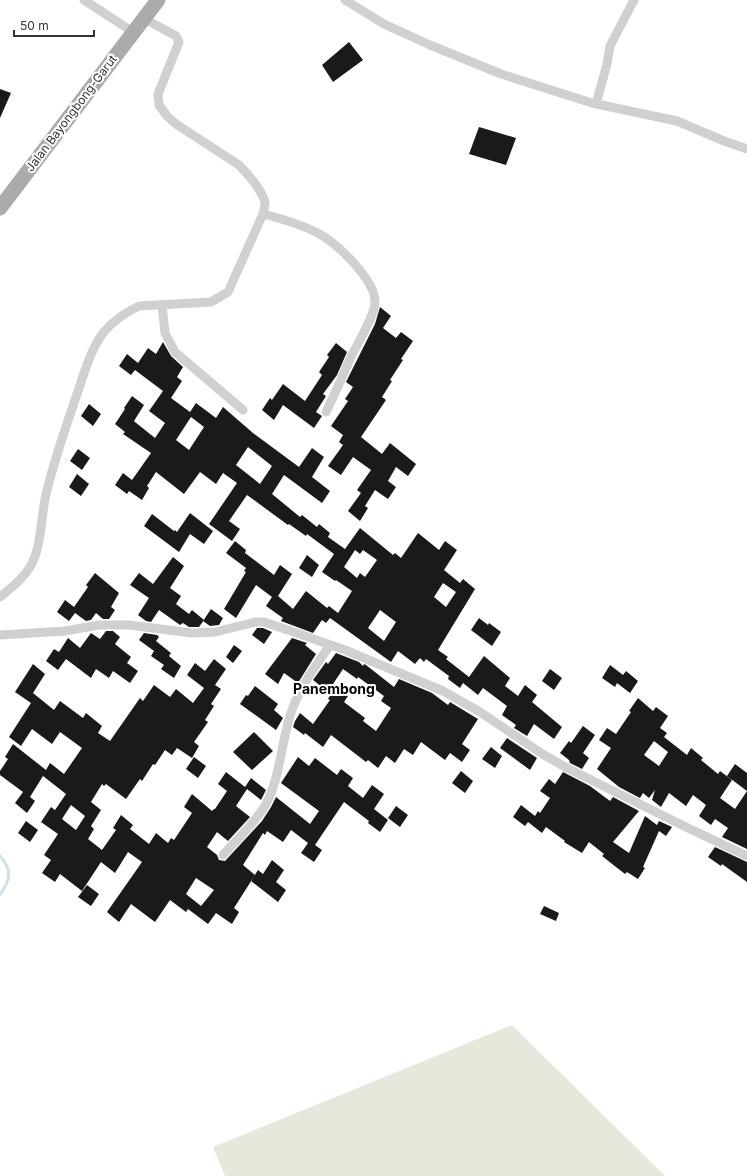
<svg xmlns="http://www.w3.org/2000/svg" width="747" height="1176" font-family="Inter,sans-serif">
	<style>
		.green { fill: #e4e9dc }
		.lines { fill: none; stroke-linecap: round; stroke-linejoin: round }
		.stream { stroke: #cde1ea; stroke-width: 3 }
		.building { fill: #1a1a1a; fill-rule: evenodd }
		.minor { stroke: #d0d0d0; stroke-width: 9 }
		.primary { stroke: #ababab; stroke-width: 15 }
		.labels { text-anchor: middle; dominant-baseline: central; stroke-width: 4; stroke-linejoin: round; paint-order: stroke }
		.street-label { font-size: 12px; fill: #333; stroke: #fff }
		.quarter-label { font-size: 14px; font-weight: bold; fill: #000; stroke: #fff }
	</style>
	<rect width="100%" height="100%" fill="#fff"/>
	<path class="green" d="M512 1025 665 1176H225L213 1147Z"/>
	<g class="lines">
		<path class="stream" d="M0 856C13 871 10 880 0 895"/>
	</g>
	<path class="building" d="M349 42 363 60 333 82 322 65Z
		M0 89 11 93 0 118Z
		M479 127 516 138 506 165 469 154Z
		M380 307 391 316 383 328 396 338 401 332 413 341 401 359 403 360 390 380 392 381 382 397 386 400 361 437 382 454 390 443 416 464 408 476 396 467 388 481 396 487 388 499 375 490 365 506 368 508 360 521 348 511 361 493 357 490 371 470 353 457 341 475 328 466 343 445 339 442 343 435 331 426 348 401 345 399 353 387 346 382 375 324Z
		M163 342 171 356 183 367 177 377 182 381 171 398 190 412 196 403 216 418 223 407 253 433 299 467 312 448 324 457 312 477 330 491 322 503 284 475 272 494 300 517 302 515 317 527 319 524 330 533 328 537 345 549 360 528 393 555 395 553 401 558 418 533 439 550 445 541 457 550 444 570 460 583 463 579 475 589 438 650 448 657 446 659 469 677 484 656 510 678 505 686 518 696 525 685 537 695 532 702 562 727 554 739 534 724 527 736 514 728 516 725 502 715 507 706 483 688 478 695 463 683 460 688 448 679 449 676 426 659 424 662 420 658 415 664 398 651 391 662 330 618 326 623 322 620 313 633 281 621 283 618 266 606 272 597 256 585 236 618 224 609 246 572 244 571 246 568 226 553 235 541 246 550 245 553 274 575 280 565 292 574 278 596 293 609 306 591 327 608 329 606 338 613 352 591 336 580 335 581 322 572 334 554 307 534 306 536 289 524 288 525 247 495 229 521 240 529 232 541 209 524 237 483 223 473 216 484 200 472 184 494 156 472 147 486 149 488 142 500 129 491 127 494 115 485 123 473 132 480 151 453 123 434 125 432 115 424 125 409 124 408 132 396 144 405 134 421 135 422 155 438 165 423 149 411 163 391 135 370 131 375 119 366 127 354 138 363 148 348 156 354ZM191 417 204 427 189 450 176 440ZM248 447 272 466 260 484 236 465ZM355 550 360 554 363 550 377 560 365 577 360 573 357 578 344 567ZM443 583 456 592 446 607 434 597ZM380 610 396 622 384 641 368 628Z
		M336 343 347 352 337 375 323 394 326 396 316 412 322 416 314 428 283 405 274 420 262 410 270 398 272 400 283 384 305 401 322 375 319 372 329 357 327 355Z
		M89 404 101 414 93 426 81 416Z
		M78 449 90 458 82 470 70 461Z
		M77 474 89 484 81 496 69 487Z
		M190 513 213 531 204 544 190 534 179 552 144 526 152 514 174 531 175 530 177 532Z
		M307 555 319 565 312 577 299 568Z
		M173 557 184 566 170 588 181 596 176 604 189 614 192 610 204 620 199 627H189L183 623 180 625 159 610 151 622 146 621 138 615 149 598 130 585 139 573 153 584Z
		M95 573 119 593 111 607 115 610 109 619H103L96 613 91 620 86 621 75 613 69 621 57 612 65 600 74 607 88 587 86 585Z
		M211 609 223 618 219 625 210 626 203 621Z
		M479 618 488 625 489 623 501 632 492 646 471 630Z
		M257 628H263L272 632 264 644 252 635Z
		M106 631H113L120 637 115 644 131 657 127 663 138 671 130 683 113 671 109 678 96 669 91 678 66 659 58 670 46 661 54 649 59 652 68 638 80 648 91 633 100 639Z
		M144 633 157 635 159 637 156 641 171 653 169 656 181 666 174 678 161 669 164 665 151 656 154 651 139 640Z
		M292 638 307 643 305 645 316 654 298 683 284 673 278 684 265 674Z
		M234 645 242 651 233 663 226 657Z
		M336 653 359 662 363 666 364 664 366 665 394 687 399 679 432 693 448 705 450 702 478 719 462 744 470 750 462 762 450 753 445 760 421 742 413 755 404 749 395 763 386 756 378 768 368 760 366 762 331 735 323 747 305 733 304 735 293 727 295 721 300 713 313 724 330 700 328 699 331 694 313 680 326 662 328 664ZM343 669 357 679 358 677 384 696 381 701 391 708 376 731 363 721 365 718 344 702 348 696 333 684Z
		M214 659 226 669 215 685 221 689 211 704 214 706 205 720 208 722 194 742 199 746 192 758 177 748 172 755 165 750 155 765 153 764 142 781 140 779 126 799 106 784 104 786 102 784 91 802 101 810 91 826 94 829 88 839 102 850 116 830 113 828 121 815 133 825 130 829 149 844 156 833 168 843 171 838 174 840 192 813 184 807 192 794 212 811 214 809H215L227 791 218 784 226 772 245 787 251 778 266 790 261 800 247 789 236 806 250 817 228 841 217 832 207 847 217 855 219 860 225 861 262 821 271 807 276 797 310 824 319 811 281 783 298 757 309 766 315 758 337 775 341 769 353 778 348 786 363 798 372 785 384 794 374 809 388 820 380 832 368 823 369 821 344 802 315 845 322 850 314 862 301 853 308 843 291 830 283 842 267 831 265 835 263 833 243 865 255 875 234 908 239 912 232 924 216 913 208 924 188 909 186 912 170 900 155 922 131 904 119 922 107 912 142 862 128 852 115 873 101 862 82 891 60 874 55 882 42 873 51 860 44 855 58 834 41 822 51 807 55 810 66 794 43 776 30 797 35 801 27 813 15 803 23 792 0 775V771L8 759 5 757 13 744 46 770 50 763 64 774 82 748 60 732 52 744 32 729 21 746 9 737 31 703 15 692 33 664 45 674 33 693 54 710 60 701 83 718 86 713 102 726 98 733 110 741 140 698 143 701 154 685 170 697 176 689 193 703 204 688 187 675 195 663 205 671ZM71 805 85 816 76 830 62 819ZM196 878 214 890 201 906 186 894Z
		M610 665 623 675 626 671 638 681 630 693 617 683 615 687 602 678Z
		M550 669 562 678 554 690 542 681Z
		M255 686 278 704 274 710 283 718 276 730 240 704 246 695 248 696Z
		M638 698 653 711 656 707 668 716 660 728 667 733 664 737 687 755 691 748 703 758 701 760 718 774 720 771 732 780 720 798 735 809 747 791 727 776 735 764 747 773V849L722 837 728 828 715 819 711 825 699 816 706 805 693 795 686 806 669 793 661 807 652 800 655 790 649 798 643 793 640 798 619 787 597 769 611 748 599 740 607 728 616 734 631 712 629 711ZM654 741 668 752 659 766 644 755Z
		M583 726 595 735 583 753 589 758 582 769 570 763 569 760 560 753 569 741 571 743Z
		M254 732 273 751 252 770 233 752Z
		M507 738 537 758 530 770 500 748Z
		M491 747 502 756 495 768 482 759Z
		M194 757 206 766 198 778 186 769Z
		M461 771 473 781 465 793 452 783Z
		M563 772 590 786 610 801 613 797 639 811 613 842 629 853 645 816 657 825 659 821 672 827 666 836 659 831 643 867 645 868 638 879 627 872 625 874 616 867 602 856 604 854 589 842 582 853 564 842 565 841 546 827 542 833 528 822 525 826 513 817 521 805 535 816 538 811 540 813 550 798 540 791 549 779 555 784Z
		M396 806 408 815 400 827 388 818Z
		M26 821 38 830 30 842 18 833Z
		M715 847 747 862V882L722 864 721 866 708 857Z
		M272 860 284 870 276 882 286 890 278 902 251 881 258 870 263 874Z
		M87 885 99 894 91 906 78 897Z
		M544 906 559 913 556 921 540 914Z"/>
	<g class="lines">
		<path class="minor" d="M84 0 133 32
			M345 0 384 24 430 45 501 74 592 103 677 121 724 141 747 149
			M596 104 607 64 610 46 634 0
			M263 214C283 219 306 226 323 236 340 247 374 279 375 301 376 314 356 346 350 359 342 377 335 394 326 412
			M162 305 165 333 175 352 243 410
			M0 597C11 588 23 579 30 567 41 549 41 520 45 499 52 466 64 433 75 400 83 378 89 352 103 333 112 322 126 312 139 306L211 302 228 292 263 214C264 210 265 206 265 202 262 190 247 173 239 165L176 124 167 116 159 105 158 94 179 42 176 36 143 18
			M0 635 65 631 99 625H129L192 633 215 632 255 622H264L288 630 345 650 443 691 480 712 544 755 567 768 688 828 747 856
			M223 855C236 840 256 822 266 804 280 778 281 744 290 716 298 689 315 667 330 645"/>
		<path class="primary" d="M0 208 158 0"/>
	</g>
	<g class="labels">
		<g class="street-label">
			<text transform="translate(71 113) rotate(-53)">Jalan Bayongbong-Garut</text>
		</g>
		<g class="quarter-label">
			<text x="334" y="688">Panembong</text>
		</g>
	</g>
	<path d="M14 30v6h80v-6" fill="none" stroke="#333333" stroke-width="2"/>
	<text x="20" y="30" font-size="12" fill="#333333" stroke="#ffffff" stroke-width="3" paint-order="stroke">50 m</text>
</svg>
